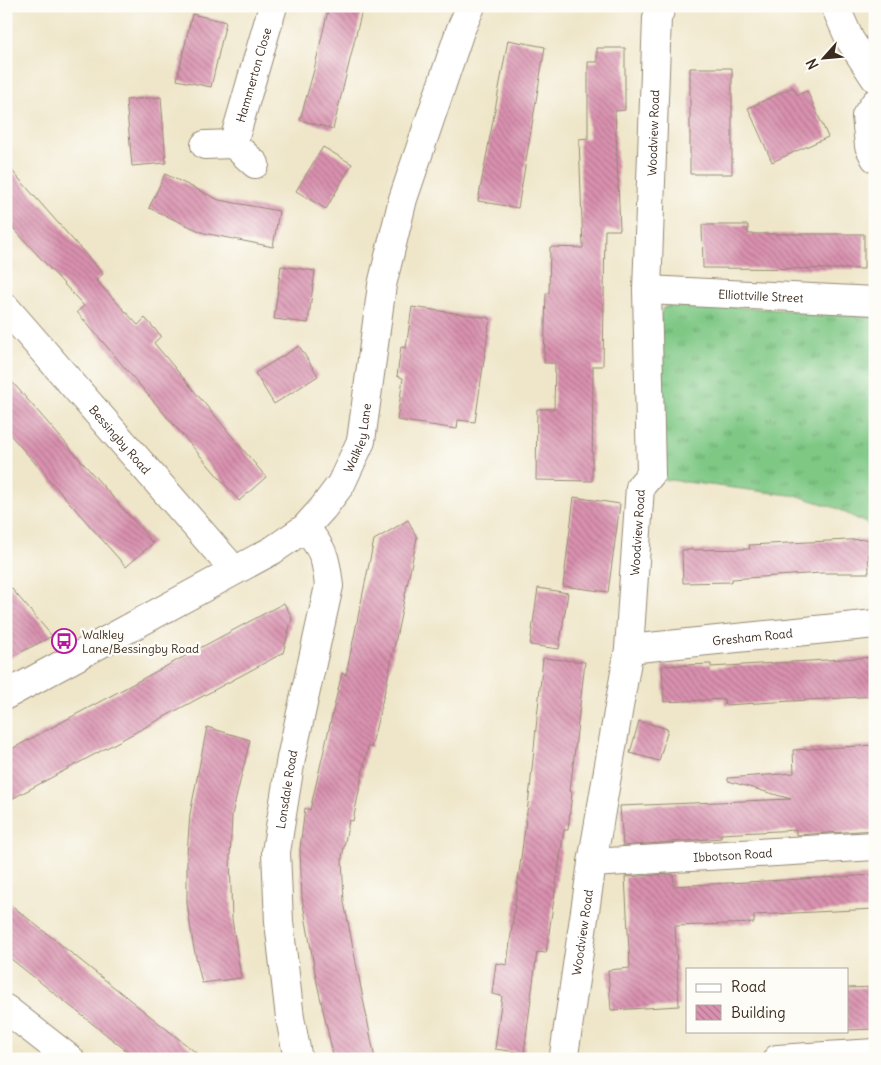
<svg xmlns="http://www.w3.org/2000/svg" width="881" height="1065" font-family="Delius,sans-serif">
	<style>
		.grass { fill: url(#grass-tufts); stroke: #5c7951 }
		.building { fill: url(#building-back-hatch) }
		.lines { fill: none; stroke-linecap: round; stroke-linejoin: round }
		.minor-casing { stroke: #958874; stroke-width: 30 }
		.minor { stroke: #fff; stroke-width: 28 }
		.labels { text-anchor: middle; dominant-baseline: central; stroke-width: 5; stroke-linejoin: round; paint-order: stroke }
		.street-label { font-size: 12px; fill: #3b2a1e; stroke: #fdfcf7 }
		.poi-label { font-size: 12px; fill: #3b2a1e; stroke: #fdfcf7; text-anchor: start }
	</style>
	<defs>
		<pattern id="grass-tufts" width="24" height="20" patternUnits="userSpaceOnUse" patternTransform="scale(1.25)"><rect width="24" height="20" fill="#7ec884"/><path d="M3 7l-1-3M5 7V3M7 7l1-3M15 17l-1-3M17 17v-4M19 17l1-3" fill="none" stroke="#68a36b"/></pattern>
		<pattern id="building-back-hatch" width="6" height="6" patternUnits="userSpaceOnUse" patternTransform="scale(1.25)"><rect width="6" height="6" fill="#d991af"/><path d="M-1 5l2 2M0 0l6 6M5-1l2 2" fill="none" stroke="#b1778e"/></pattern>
	</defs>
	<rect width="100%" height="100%" fill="#fdfcf7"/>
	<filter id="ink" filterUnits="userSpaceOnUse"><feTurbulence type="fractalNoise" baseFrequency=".02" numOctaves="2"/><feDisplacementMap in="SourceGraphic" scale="10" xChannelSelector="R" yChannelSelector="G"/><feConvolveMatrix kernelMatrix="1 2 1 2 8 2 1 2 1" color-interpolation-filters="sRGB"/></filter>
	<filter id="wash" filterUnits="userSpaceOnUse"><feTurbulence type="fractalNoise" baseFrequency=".0096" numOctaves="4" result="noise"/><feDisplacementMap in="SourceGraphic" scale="20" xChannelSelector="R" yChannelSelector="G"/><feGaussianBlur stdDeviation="1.12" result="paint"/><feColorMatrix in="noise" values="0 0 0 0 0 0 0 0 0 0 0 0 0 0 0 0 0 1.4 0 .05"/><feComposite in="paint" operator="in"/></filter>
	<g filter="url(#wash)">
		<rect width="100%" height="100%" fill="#efe6c9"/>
		<path class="grass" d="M673 303 875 316V528L836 508 798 496 662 479 660 316 663 308Z"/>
		<g id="blocks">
			<path class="building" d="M329 6H363L333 129 300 120 314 70Z
				M192 14 226 22 211 87 177 80Z
				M508 40 545 47 518 208 478 201Z
				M597 48H625V110L615 111 620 230H605L603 366H593L592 481 536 480 537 409H554L555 363H544L546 293H549L550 247 583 248 579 139 588 138V62H597Z
				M690 68H732V174H690Z
				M793 87 797 95 807 91 828 137 772 162 748 108Z
				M161 97 166 163 132 166 126 100Z
				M323 147 352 164 326 209 296 191Z
				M6 164 103 274 96 280 138 325 145 318 161 336 154 343 266 477 239 501 77 312 84 306 6 220Z
				M165 174 219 200 279 211 273 247 204 233 149 208Z
				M702 225H748V234H864V269L703 268Z
				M281 266 315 271 308 323 274 319Z
				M412 307 490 318 475 422 458 420 457 429 397 420 403 378 397 376 401 347 406 348Z
				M299 346 318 376 274 404 255 373Z
				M6 375 153 543 126 567 6 430Z
				M574 497 620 504 608 592 563 586Z
				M408 520 417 538 386 686 371 748 368 746 353 821 349 820 342 858 344 902 375 1059H334L317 983 302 898 300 849 305 808 310 810 342 673 346 675 374 540Z
				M868 539 869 573H821L732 579V582L683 583 682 550 750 549 749 545Z
				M6 582 52 636 6 660Z
				M538 588 568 593 559 649 530 645Z
				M284 603 292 618 283 653 6 802V752Z
				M875 657V696L725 705 724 699 664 702 662 666 711 664V667Z
				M543 658 585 662 570 791 572 792 568 830H564L546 953 537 952 524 1053 495 1049 502 996 492 994 496 963 507 965 530 789Z
				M639 721 668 729 659 761 630 753Z
				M207 727 250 740 232 815 230 858 232 919 241 978 202 983 193 944 187 903V854L190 814Z
				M875 745V830L796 835V830L721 834V838L623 846 620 806 791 799 728 781V778L794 773 793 750Z
				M673 874 674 886 875 875V909L754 915V923L675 926 679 1006 611 1010 608 970 630 968 625 877Z
				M6 901 204 1059H137L6 955Z
				M875 987V1029L847 1030V988Z"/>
		</g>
	</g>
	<g filter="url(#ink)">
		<use href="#blocks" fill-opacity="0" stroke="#958874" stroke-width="1"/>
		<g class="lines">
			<defs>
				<g id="minor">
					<path d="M835 6 850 40 875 78"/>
					<path d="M875 103 866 116 869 146 875 158"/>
					<path id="s1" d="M233 144 273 6"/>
					<path d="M205 145 233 144 255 164"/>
					<path id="s2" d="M647 290 875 301"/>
					<path id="s3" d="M6 308 234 570"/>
					<path id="s4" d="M629 649 875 624"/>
					<path id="s5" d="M6 695 273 550 305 528 323 508 341 484 361 441 382 285 403 199 460 31 471 6"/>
					<path id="s6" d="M592 863 875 846"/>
					<path d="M6 1009 70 1059"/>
					<path id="s7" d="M298 1059 290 1018 279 922 276 852 291 758 329 586C326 558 324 550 305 528"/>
					<path id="s8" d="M565 1059 564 1055 592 863 629 649 640 487 651 474 647 290 657 18 662 6"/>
					<path d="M777 1059 875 1053"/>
				</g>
			</defs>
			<use href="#minor" class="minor-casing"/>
			<use href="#minor" class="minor"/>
		</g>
	</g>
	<defs>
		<symbol id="bus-ring" viewBox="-11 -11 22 22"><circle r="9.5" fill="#fdfcf7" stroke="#b5179e" stroke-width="1.5"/><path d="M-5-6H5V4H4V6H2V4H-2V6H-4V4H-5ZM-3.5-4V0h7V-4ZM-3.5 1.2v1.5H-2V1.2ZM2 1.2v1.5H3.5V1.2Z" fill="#b5179e"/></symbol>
	</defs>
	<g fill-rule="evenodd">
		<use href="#bus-ring" x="50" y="627" width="28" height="28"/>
	</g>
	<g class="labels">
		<g class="street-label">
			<text stroke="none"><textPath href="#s1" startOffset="72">Hammerton Close</textPath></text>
			<text stroke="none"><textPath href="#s8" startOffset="936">Woodview Road</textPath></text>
			<text stroke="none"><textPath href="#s2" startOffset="114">Elliottville Street</textPath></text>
			<text stroke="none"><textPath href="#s5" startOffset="449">Walkley Lane</textPath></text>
			<text stroke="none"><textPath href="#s3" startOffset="174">Bessingby Road</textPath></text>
			<text stroke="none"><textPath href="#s8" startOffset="532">Woodview Road</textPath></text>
			<text stroke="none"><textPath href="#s4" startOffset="124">Gresham Road</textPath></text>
			<text stroke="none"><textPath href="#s7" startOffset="272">Lonsdale Road</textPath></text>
			<text stroke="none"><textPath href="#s6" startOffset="141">Ibbotson Road</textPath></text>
			<text stroke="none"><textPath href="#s8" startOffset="128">Woodview Road</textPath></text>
		</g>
		<g class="poi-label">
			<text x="82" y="634">Walkley<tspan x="82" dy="14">Lane/Bessingby Road</tspan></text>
		</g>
	</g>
	<rect width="881" height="1065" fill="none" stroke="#fdfcf7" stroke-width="25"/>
	<rect x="686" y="968" width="162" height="65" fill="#fdfcf7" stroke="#afa8a0"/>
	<rect x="696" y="984" width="25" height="8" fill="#ffffff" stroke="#afa8a0"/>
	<text x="731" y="992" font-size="15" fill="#3b2a1e">Road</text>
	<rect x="696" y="1005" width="25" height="15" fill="url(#building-back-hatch)" stroke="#afa8a0"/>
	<text x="731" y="1018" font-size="15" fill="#3b2a1e">Building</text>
	<g transform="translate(824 58) rotate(243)" stroke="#fdfcf7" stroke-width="4" paint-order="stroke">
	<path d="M0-4L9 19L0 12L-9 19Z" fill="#3b2a1e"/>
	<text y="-8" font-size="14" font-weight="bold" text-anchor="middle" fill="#3b2a1e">N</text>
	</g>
</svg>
